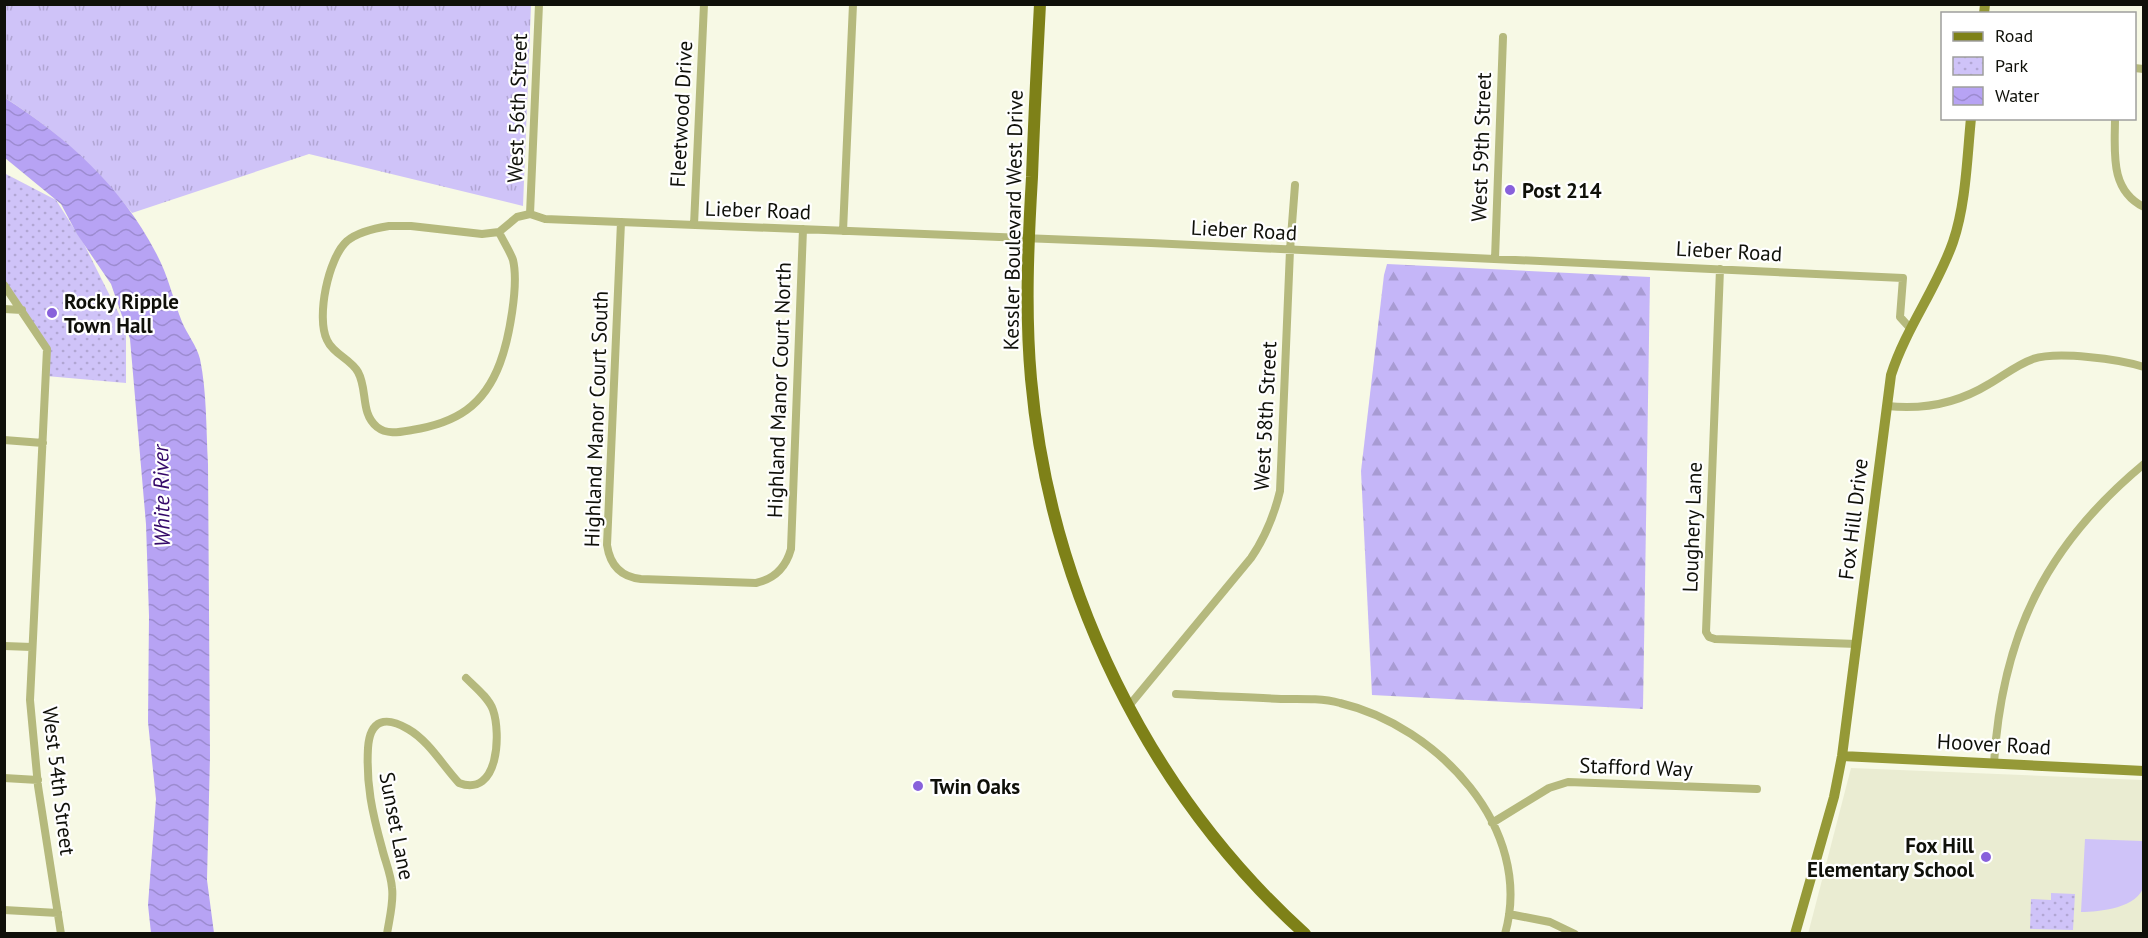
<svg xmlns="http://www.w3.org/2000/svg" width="2148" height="938" font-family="'PT Sans',sans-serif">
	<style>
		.built { fill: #eaecd2 }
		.grass { fill: url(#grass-tufts) }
		.forest { fill: url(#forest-firs) }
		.park { fill: url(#park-dots) }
		.garden { fill: #cfc3f8 }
		.water { fill: url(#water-waves) }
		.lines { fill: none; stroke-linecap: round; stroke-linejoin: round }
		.street { stroke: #b5b97d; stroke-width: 8 }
		.secondary { stroke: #959937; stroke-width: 10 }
		.primary { stroke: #7e8118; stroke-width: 12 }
		.poi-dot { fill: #8861db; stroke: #fff; stroke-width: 2 }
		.labels { text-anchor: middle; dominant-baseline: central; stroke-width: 4.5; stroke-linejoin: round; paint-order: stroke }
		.street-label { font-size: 21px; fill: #0f1009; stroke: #fff }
		.poi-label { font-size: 21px; font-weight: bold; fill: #0f1009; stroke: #fff; text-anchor: start }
		.water-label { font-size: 22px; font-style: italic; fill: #340869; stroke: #fff }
	</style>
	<defs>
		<pattern id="grass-tufts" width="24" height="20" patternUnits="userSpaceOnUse" patternTransform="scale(1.5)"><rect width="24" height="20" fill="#cfc3f8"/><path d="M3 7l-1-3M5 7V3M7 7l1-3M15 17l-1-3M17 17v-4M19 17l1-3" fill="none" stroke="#b1a6d3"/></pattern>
		<pattern id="forest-firs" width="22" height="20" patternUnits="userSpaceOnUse" patternTransform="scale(1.5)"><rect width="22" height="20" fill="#c5b6f8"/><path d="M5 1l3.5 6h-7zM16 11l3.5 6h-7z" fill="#a89bd3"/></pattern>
		<pattern id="park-dots" width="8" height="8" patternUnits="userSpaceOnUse" patternTransform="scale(1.5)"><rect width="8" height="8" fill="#cfc3f8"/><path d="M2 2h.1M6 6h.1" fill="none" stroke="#b1a6d3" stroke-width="1.8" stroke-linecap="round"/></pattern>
		<pattern id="water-waves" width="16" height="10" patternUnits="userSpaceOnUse" patternTransform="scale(1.5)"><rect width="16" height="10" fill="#b7a3f4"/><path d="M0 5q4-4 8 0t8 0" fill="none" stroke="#9c8bd0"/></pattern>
	</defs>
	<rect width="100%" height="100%" fill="#f7f9e5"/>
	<path class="built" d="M1851 768 2143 780V933L1808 934Z"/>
	<path class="grass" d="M4 5H531L523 206 309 154 132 213C94 165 56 130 5 98Z"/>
	<path class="forest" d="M1387 264 1650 277 1643 709 1372 695 1361 471 1384 275Z"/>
	<path class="park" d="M4 173 56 200 84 244 126 328V383L46 376 47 348 5 283Z
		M2051 893 2075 894 2073 930 2030 929 2031 899 2051 900Z"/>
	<path class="garden" d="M2085 839 2143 841C2144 855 2146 872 2144 885 2139 908 2099 912 2081 912Z"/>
	<path class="water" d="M5 98C67 137 122 187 156 253 168 275 173 299 182 322 187 334 197 346 200 359 207 393 206 429 208 464L210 756 207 880 214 933H151L148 905 156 799 148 722 149 616 146 524 130 339 111 284 77 234 61 204 5 158Z"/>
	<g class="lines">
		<path class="street" d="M2134 68 2144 69
			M2115 118C2115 151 2109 190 2144 207
			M530 214 545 219 1151 243 1903 278 1900 317 1910 328
			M530 214 539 4
			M621 222 607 545C610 565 621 577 641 579L756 583C774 579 786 567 791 549L803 229
			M694 225 704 4
			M389 226H411L482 234 499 232C503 241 510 251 513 260 519 285 509 339 500 363 484 406 456 423 412 430 400 432 387 435 377 427 360 413 368 390 358 372 351 359 333 354 327 340 316 318 328 258 347 241 358 232 376 228 389 226Z
			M843 231 853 4
			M499 232 517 217 530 214
			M1495 259 1503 37
			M1720 269 1706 632 1709 637 1715 639 1857 644
			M4 285 47 349 30 700 38 786 61 934
			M4 309 22 310
			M1887 406C1923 410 1958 403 1989 384 2003 376 2018 364 2033 359 2057 351 2119 359 2144 367
			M4 440 43 443
			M4 646 32 647
			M1176 694C1211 696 1246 697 1281 699 1301 699 1321 698 1340 703 1437 726 1535 828 1505 934
			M1128 707 1251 558C1266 536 1274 516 1280 491L1290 250 1295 185
			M1994 763C2002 636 2045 546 2144 464
			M4 778 38 780
			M1492 823 1549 788 1568 782 1757 789
			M4 910 58 913
			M1509 914 1550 922 1575 934
			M387 934C389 920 394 902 392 888 391 874 385 861 382 848 372 812 366 784 368 748 370 719 386 716 408 729 429 741 443 766 459 783 499 798 501 733 493 710 489 698 475 687 466 678"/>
		<path class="secondary" d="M1984 14 1985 4
			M1842 756 2144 771
			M1795 934 1834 797 1842 756 1891 375C1906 328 1937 288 1953 242 1966 204 1967 158 1971 118"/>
		<path class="primary" d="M1040 4C1037 62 1034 119 1032 177 1028 244 1025 312 1031 379 1050 590 1148 792 1305 934"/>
	</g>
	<g class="poi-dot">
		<circle cx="1510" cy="190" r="6"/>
		<circle cx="52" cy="313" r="6"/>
		<circle cx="918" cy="786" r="6"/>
		<circle cx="1986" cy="857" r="6"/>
	</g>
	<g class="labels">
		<g class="street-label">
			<text transform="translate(517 108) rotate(-88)">West 56th Street</text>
			<text transform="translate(681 114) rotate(-87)">Fleetwood Drive</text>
			<text transform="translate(1481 147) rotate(-88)">West 59th Street</text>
			<text transform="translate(758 210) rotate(2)">Lieber Road</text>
			<text transform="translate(1013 220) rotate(-89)">Kessler Boulevard West Drive</text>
			<text transform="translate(1244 230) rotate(3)">Lieber Road</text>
			<text transform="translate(1729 251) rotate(3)">Lieber Road</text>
			<text transform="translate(779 390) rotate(-88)">Highland Manor Court North</text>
			<text transform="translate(1265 416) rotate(-87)">West 58th Street</text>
			<text transform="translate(596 419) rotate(-88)">Highland Manor Court South</text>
			<text transform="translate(1853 519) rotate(-83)">Fox Hill Drive</text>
			<text transform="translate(1692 527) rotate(-88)">Loughery Lane</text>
			<text transform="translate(1994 744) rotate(3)">Hoover Road</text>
			<text transform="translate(1636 767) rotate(2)">Stafford Way</text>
			<text transform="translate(59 781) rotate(83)">West 54th Street</text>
			<text transform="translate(397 826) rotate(79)">Sunset Lane</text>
		</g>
		<g class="poi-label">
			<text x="1522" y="190">Post 214</text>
			<text x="64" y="301">Rocky Ripple<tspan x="64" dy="24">Town Hall</tspan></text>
			<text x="930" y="786">Twin Oaks</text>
			<text x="1974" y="845" text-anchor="end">Fox Hill<tspan x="1974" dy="24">Elementary School</tspan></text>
		</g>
		<g class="water-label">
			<text transform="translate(161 496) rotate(-91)">White River</text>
		</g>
	</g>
	<rect width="2148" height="938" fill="none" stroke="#0f1009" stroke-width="12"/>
	<rect x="1941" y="12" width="195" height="108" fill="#ffffff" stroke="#9f9f9d" stroke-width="1.5"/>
	<rect x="1953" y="32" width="30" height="9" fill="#7e8118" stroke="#9f9f9d" stroke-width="1.5"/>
	<text x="1995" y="42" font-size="18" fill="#0f1009">Road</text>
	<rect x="1953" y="57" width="30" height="18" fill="url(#park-dots)" stroke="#9f9f9d" stroke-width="1.5"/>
	<text x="1995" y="72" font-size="18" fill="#0f1009">Park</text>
	<rect x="1953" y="87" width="30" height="18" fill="url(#water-waves)" stroke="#9f9f9d" stroke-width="1.5"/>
	<text x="1995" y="102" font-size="18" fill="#0f1009">Water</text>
</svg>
